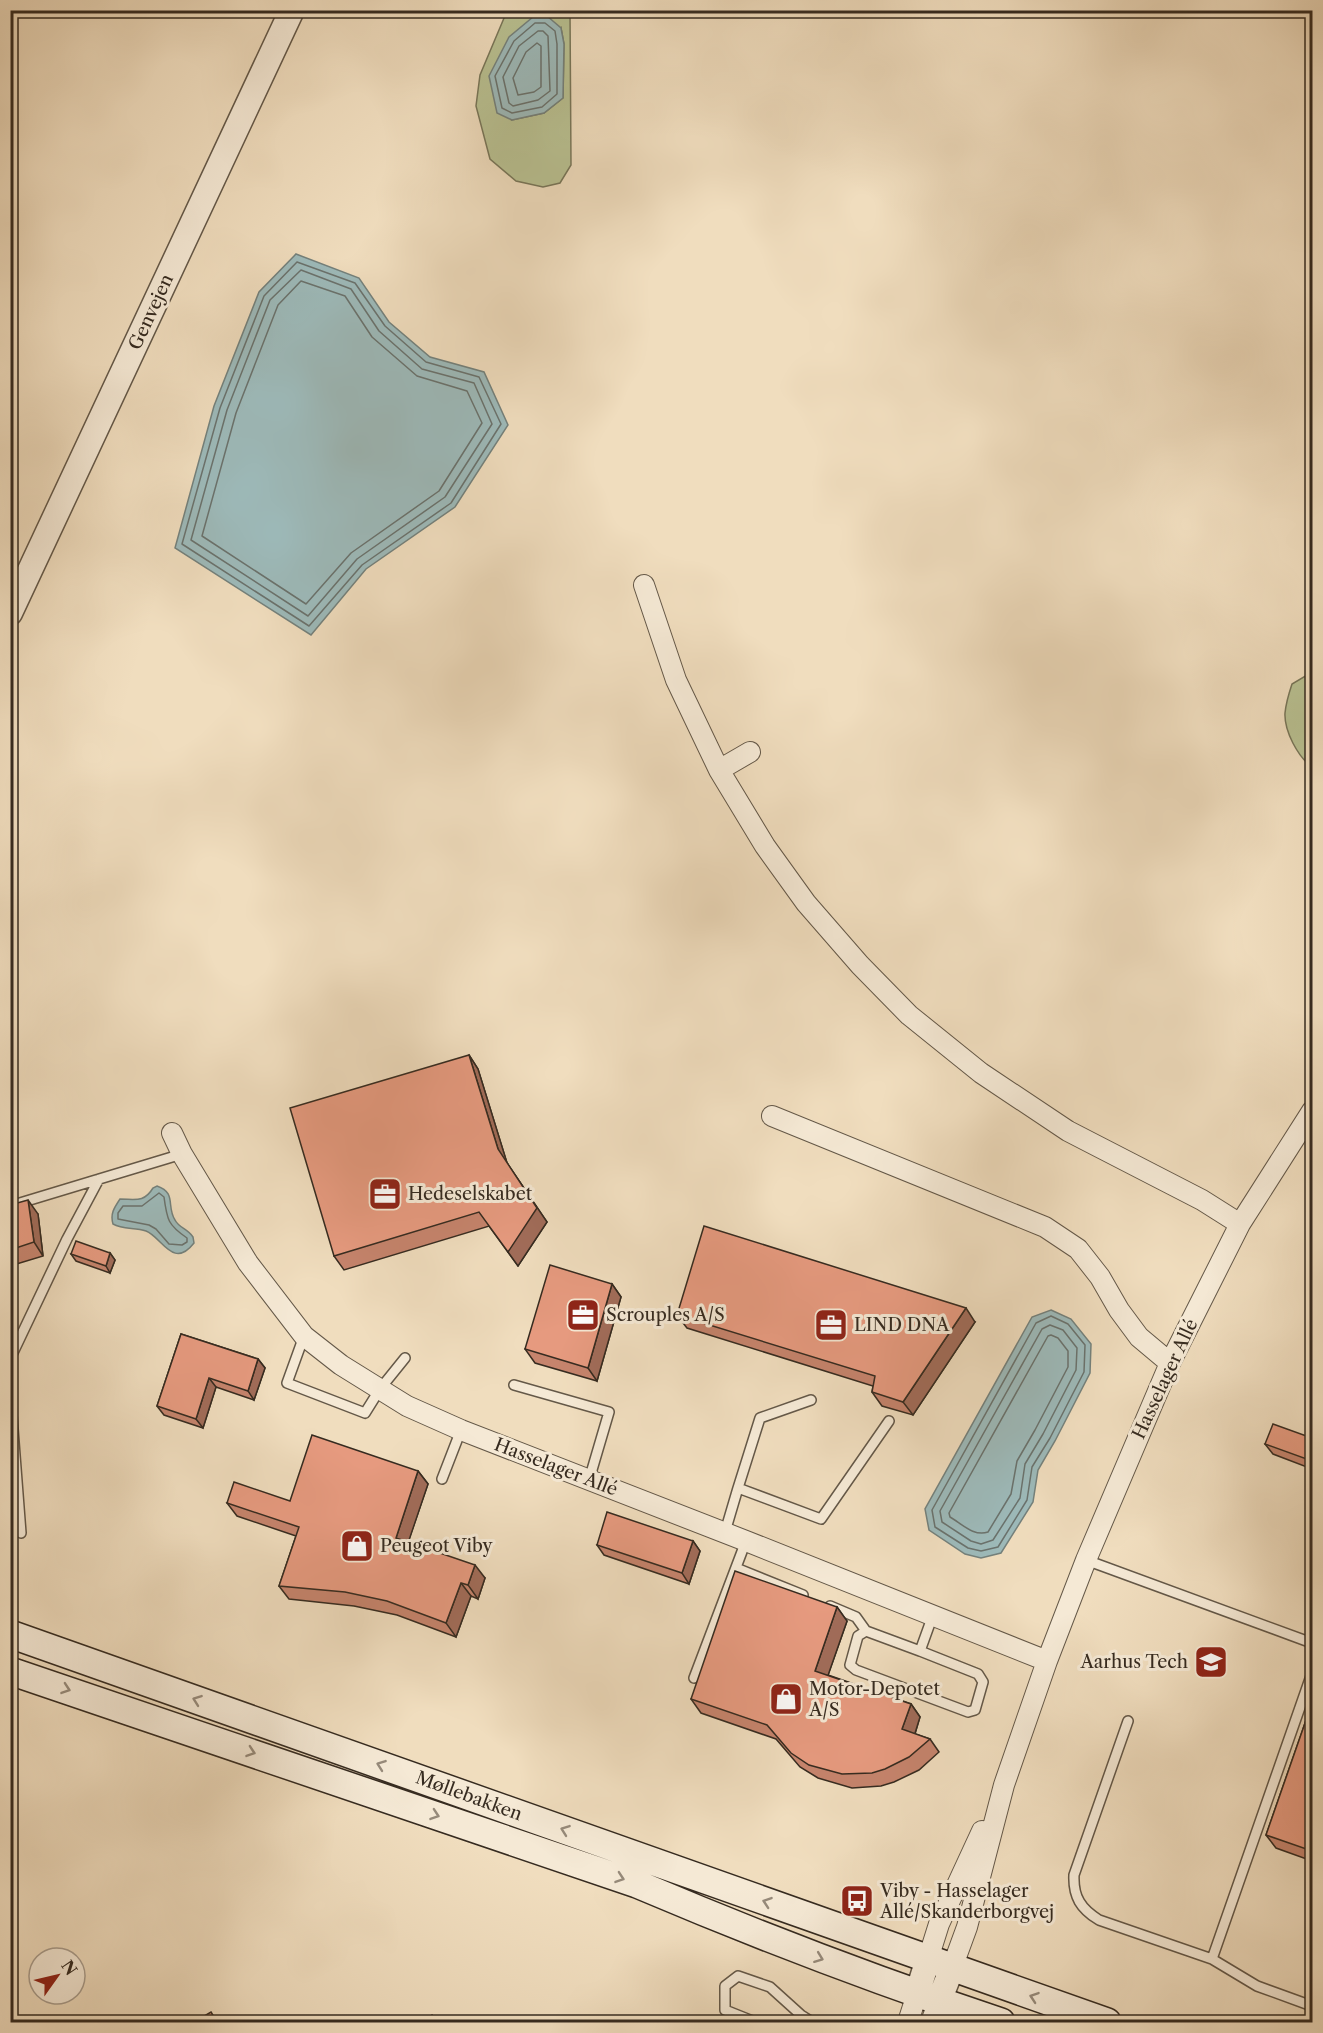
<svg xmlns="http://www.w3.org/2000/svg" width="1323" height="2033" font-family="'Libre Caslon Text',serif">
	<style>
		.green { fill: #b9c192; stroke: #787659; stroke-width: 1.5; fill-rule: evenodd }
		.water { fill: #9dbaba; stroke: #74817c; stroke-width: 1.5 }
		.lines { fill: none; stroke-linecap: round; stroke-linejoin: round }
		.shore { stroke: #6a726d; stroke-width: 1.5 }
		.service-casing { stroke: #645848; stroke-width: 12 }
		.minor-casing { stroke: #645848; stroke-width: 22 }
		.tertiary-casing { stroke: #645848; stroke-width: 27 }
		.secondary-casing { stroke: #362b20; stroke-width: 30 }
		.service { stroke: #f5e9d5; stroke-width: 9 }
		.minor { stroke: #f5e9d5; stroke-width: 20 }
		.tertiary { stroke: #f5e9d5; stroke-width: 24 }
		.secondary { stroke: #f5e9d5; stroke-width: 27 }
		.wall { fill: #c6846d; stroke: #362b20; stroke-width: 1.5 }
		.shaded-wall { fill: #a16c59; stroke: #362b20; stroke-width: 1.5 }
		.building { fill: #e69a7f; stroke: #362b20; stroke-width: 1.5 }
		.oneway { stroke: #968a7a }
		.labels { text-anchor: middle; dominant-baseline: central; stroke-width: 6; stroke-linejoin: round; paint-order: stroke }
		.street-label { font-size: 18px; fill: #362b20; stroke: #f5e9d5 }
		.poi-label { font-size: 18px; fill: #362b20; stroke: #f5e9d5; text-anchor: start }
	</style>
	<rect width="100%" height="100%" fill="#f0ddbe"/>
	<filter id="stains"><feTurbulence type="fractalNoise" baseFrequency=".00333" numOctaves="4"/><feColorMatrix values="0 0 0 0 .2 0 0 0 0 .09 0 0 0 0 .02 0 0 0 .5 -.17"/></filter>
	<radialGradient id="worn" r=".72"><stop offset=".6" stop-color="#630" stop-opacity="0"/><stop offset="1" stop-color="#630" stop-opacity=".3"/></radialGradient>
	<path class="green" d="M507 11H570L571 165 560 183 543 187 516 181 490 159 476 106 480 75ZM561 28 564 44 563 98 544 113 512 120Z
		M1312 672V767C1298 757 1284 731 1285 713 1286 703 1289 693 1292 684Z"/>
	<path class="water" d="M547 16 561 28 564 44 563 98 544 113 512 120 497 113 489 76 509 37 533 17Z
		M296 254 359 278 389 322 430 357 484 372 508 425 455 507 366 569 311 635 175 548 214 406 259 292Z
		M157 1186C177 1193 166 1206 175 1220 179 1228 188 1229 193 1237L194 1243C173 1270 162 1237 146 1231 135 1227 123 1230 113 1224 110 1214 114 1208 120 1199 135 1199 144 1203 153 1188Z
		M1051 1310 1071 1319 1091 1344 1090 1373 1055 1441 1038 1470 1033 1502 1001 1553 981 1558 965 1554 929 1530 925 1509 1032 1317Z"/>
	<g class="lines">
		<path class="shore" d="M545 23 555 31 557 44V94L542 107 512 113 502 108 495 76 514 41 535 23Z
			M538 31H543L548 36 550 91 538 100 513 106 509 103 503 77 519 46Z
			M537 43 541 46V87L534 92 518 95 513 78 526 52Z
			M297 262 355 283 385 326 426 362 479 377 501 424 451 503 362 565 309 626 182 544 220 408 264 296Z
			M301 270 351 289 379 331 422 369 474 383 492 424 445 497 357 559 308 616 191 540 227 410 270 300Z
			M301 281 345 296 372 337 417 376 467 391 482 423 439 491 351 553 306 604 202 536 236 413 278 305Z
			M159 1193 164 1197C167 1220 168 1225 187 1238V1242L182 1245 169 1244 156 1229 149 1225 118 1219V1213L123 1206H142Z
			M1051 1316 1068 1324 1085 1345 1084 1372 1050 1438 1032 1467 1027 1500 998 1547 981 1551 968 1548 935 1527 932 1510 1036 1323Z
			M1050 1325 1063 1330 1077 1348 1076 1370 1043 1434 1025 1464 1020 1498 993 1540 981 1544 971 1541 942 1522 940 1511 1042 1329Z
			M1051 1335 1058 1338 1068 1351V1367L1035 1430 1017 1461 1011 1494 988 1532C974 1537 962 1524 950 1517L949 1513 1048 1336Z"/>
		<defs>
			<path id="service" d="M10 1206 182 1154
				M304 1336 287 1383 365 1413 380 1389 405 1358
				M10 1359 67 1239 99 1179
				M514 1385 609 1412 589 1480
				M10 1390 21 1533
				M442 1479 461 1430
				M738 1488 760 1418 811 1400
				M725 1532 738 1488 821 1519 889 1421
				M1086 1560 1312 1643
				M736 1568 803 1595
				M830 1606 856 1617 866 1631
				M920 1651 866 1631 858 1636 850 1665 856 1670 968 1712 975 1710 983 1682 978 1674 920 1651 933 1615
				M1312 1673 1212 1959 1257 1986 1312 2006
				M694 1678 746 1541
				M1128 1721 1074 1875C1073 1897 1081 1909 1099 1920L1212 1959
				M755 2022 725 2010V1986L738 1976 770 1987 801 2015 812 2022"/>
			<path id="minor" d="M644 585 676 680 719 770 765 846 806 903 860 965 909 1015 981 1073 1068 1131 1202 1200 1240 1224
				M719 770 750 752
				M772 1116 1045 1227 1078 1249 1100 1277 1119 1310 1139 1337 1170 1363
				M172 1133 182 1154 248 1263 304 1336 341 1365 407 1406 461 1430 746 1541 1047 1661
				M928 1959 939 1924 982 1831
				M952 1968 967 1927 1004 1785 1047 1661 1086 1560 1170 1363 1240 1224 1312 1111
				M908 2022 917 1994
				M931 2022 939 2001"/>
			<path id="tertiary" d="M10 613 292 10
				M917 1994 928 1959
				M939 2001 952 1968"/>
			<path id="secondary" d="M10 1634 1107 2022
				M10 1671 637 1884C757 1935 877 1981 1001 2022"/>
		</defs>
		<use href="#service" class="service-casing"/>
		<use href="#minor" class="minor-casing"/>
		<use href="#tertiary" class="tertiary-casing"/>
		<use href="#secondary" class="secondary-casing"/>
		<use href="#service" class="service"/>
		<use href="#minor" class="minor"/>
		<use href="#tertiary" class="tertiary"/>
		<use href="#secondary" class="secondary"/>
	</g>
	<path class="wall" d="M469 1055 478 1069 507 1163 547 1222 518 1266 489 1226 344 1270 334 1256Z
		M10 1205 38 1214 43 1256 10 1266Z
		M110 1253 115 1260 110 1273 76 1261 71 1254Z
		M612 1284 621 1297 597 1381 535 1363 525 1349Z
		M677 1315 975 1322 913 1415 882 1406 872 1392 873 1386 687 1328Z
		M181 1334 258 1359 265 1368 254 1400 216 1387 203 1428 164 1415 157 1406Z
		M1312 1438V1469L1273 1454 1265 1444Z
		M418 1471 428 1484 408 1542 485 1578 478 1599 471 1596 456 1637 397 1615 354 1606 289 1599 279 1586 296 1536 237 1516 227 1503 290 1501Z
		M693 1541 700 1551 689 1584 604 1555 597 1545Z
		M837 1607 847 1621 828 1675 911 1704 920 1717 915 1734 930 1739 939 1752 919 1770 894 1782 881 1786 852 1788 818 1778 800 1767 776 1739 701 1713 691 1699Z
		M1312 1703V1861L1276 1848 1266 1835Z"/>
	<path class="shaded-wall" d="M469 1055 478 1069 507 1163 547 1222 518 1266 508 1252 498 1149Z
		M28 1200 38 1214 43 1256 34 1242Z
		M110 1253 115 1260 110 1273 106 1266Z
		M612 1284 621 1297 597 1381 588 1368Z
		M966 1308 975 1322 913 1415 903 1402Z
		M258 1359 265 1368 254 1400 248 1391Z
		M209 1378 216 1387 203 1428 196 1419Z
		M418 1471 428 1484 405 1552 396 1538Z
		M693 1541 700 1551 689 1584 682 1573Z
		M475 1565 485 1578 478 1599 468 1585Z
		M461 1583 471 1596 456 1637 446 1623Z
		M837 1607 847 1621 825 1684 815 1671Z
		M911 1704 920 1717 912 1743 902 1729Z"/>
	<path class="building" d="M469 1055 498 1149 537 1208 508 1252 479 1212 334 1256 290 1108Z
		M28 1200 34 1242 10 1250V1205Z
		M704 1226 966 1308 903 1402 872 1392 875 1376 677 1315Z
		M76 1241 110 1253 106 1266 71 1254Z
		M550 1265 612 1284 588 1368 525 1349Z
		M181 1334 258 1359 248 1391 209 1378 196 1419 157 1406Z
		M1273 1424 1312 1438V1461L1265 1444Z
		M312 1435 418 1471 396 1538 475 1565 468 1585 461 1583 446 1623 387 1601 345 1592 279 1586 299 1527 227 1503 234 1482 290 1501Z
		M607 1512 693 1541 682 1573 597 1545Z
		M735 1571 837 1607 815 1671 911 1704 902 1729 930 1739 909 1757 885 1769 872 1773 842 1774 809 1765 791 1753 767 1725 691 1699Z
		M1312 1703V1851L1266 1835Z
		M211 2012 217 2022H194Z
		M432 2015 437 2022H421Z"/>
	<defs><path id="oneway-chevron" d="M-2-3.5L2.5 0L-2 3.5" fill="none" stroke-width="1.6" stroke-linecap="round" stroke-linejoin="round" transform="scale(1.5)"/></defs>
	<g class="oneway">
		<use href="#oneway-chevron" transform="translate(66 1689) rotate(19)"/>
		<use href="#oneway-chevron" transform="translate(197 1700) rotate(-160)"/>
		<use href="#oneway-chevron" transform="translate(251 1752) rotate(19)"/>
		<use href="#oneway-chevron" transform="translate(381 1765) rotate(-160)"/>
		<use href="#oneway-chevron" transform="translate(435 1815) rotate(19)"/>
		<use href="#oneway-chevron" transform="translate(565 1830) rotate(-160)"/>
		<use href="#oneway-chevron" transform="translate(620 1878) rotate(19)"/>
		<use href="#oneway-chevron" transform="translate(767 1902) rotate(-161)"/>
		<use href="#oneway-chevron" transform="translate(819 1958) rotate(21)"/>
		<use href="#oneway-chevron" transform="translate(1034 1997) rotate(-161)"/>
	</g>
	<defs>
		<symbol id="office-square" viewBox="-11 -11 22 22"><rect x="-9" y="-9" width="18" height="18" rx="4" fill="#8f2418" stroke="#f5e9d5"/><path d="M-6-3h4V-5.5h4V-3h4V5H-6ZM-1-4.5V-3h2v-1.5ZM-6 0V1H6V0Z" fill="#fff"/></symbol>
		<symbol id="shop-square" viewBox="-11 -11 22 22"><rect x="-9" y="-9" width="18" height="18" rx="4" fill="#8f2418" stroke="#f5e9d5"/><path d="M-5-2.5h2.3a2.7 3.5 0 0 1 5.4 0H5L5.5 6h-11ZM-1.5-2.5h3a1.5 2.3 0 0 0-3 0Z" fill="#fff"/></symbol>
		<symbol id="university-square" viewBox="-11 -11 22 22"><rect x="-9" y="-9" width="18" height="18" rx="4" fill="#8f2418" stroke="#f5e9d5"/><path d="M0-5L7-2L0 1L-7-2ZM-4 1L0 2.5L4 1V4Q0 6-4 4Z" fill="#fff"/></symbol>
		<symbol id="bus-square" viewBox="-11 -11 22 22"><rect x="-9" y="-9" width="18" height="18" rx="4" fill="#8f2418" stroke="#f5e9d5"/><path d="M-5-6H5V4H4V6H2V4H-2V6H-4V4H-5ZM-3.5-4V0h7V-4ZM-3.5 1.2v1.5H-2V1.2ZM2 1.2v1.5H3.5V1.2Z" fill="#fff"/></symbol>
	</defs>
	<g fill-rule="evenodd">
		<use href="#office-square" x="366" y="1175" width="38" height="38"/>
		<use href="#office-square" x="564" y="1296" width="38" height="38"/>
		<use href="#office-square" x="812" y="1306" width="38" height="38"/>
		<use href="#shop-square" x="338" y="1527" width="38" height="38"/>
		<use href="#university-square" x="1192" y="1643" width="38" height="38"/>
		<use href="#shop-square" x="767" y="1680" width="38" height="38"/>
		<use href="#bus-square" x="838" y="1882" width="38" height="38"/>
	</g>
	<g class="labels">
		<g class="street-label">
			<text transform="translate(151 312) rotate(-65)">Genvejen</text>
			<text transform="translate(1165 1379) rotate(-65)">Hasselager Allé</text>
			<text transform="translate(556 1467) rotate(21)">Hasselager Allé</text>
			<text transform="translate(469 1796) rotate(20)">Møllebakken</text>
		</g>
		<g class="poi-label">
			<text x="408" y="1194">Hedeselskabet</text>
			<text x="606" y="1315">Scrouples A/S</text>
			<text x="854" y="1325">LIND DNA</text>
			<text x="380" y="1546">Peugeot Viby</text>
			<text x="1188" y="1662" text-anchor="end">Aarhus Tech</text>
			<text x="809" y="1689">Motor-Depotet<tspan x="809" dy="21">A/S</tspan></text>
			<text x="880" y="1891">Viby - Hasselager<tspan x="880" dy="21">Allé/Skanderborgvej</tspan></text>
		</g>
	</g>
	<rect width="1323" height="2033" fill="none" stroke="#f0ddbe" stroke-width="36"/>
	<rect x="12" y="12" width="1299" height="2009" fill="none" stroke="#362b20" stroke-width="3"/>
	<rect x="18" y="18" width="1287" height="1997" fill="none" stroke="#362b20" stroke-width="1.5"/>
	<g transform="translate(57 1976) rotate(56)"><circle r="28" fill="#f5e9d5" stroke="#a99d8d" stroke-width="1.5"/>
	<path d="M0-4.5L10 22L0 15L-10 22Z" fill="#8f2418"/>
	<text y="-9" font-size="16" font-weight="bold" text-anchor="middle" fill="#362b20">N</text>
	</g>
	<rect width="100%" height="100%" filter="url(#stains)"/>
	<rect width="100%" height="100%" fill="url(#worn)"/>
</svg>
